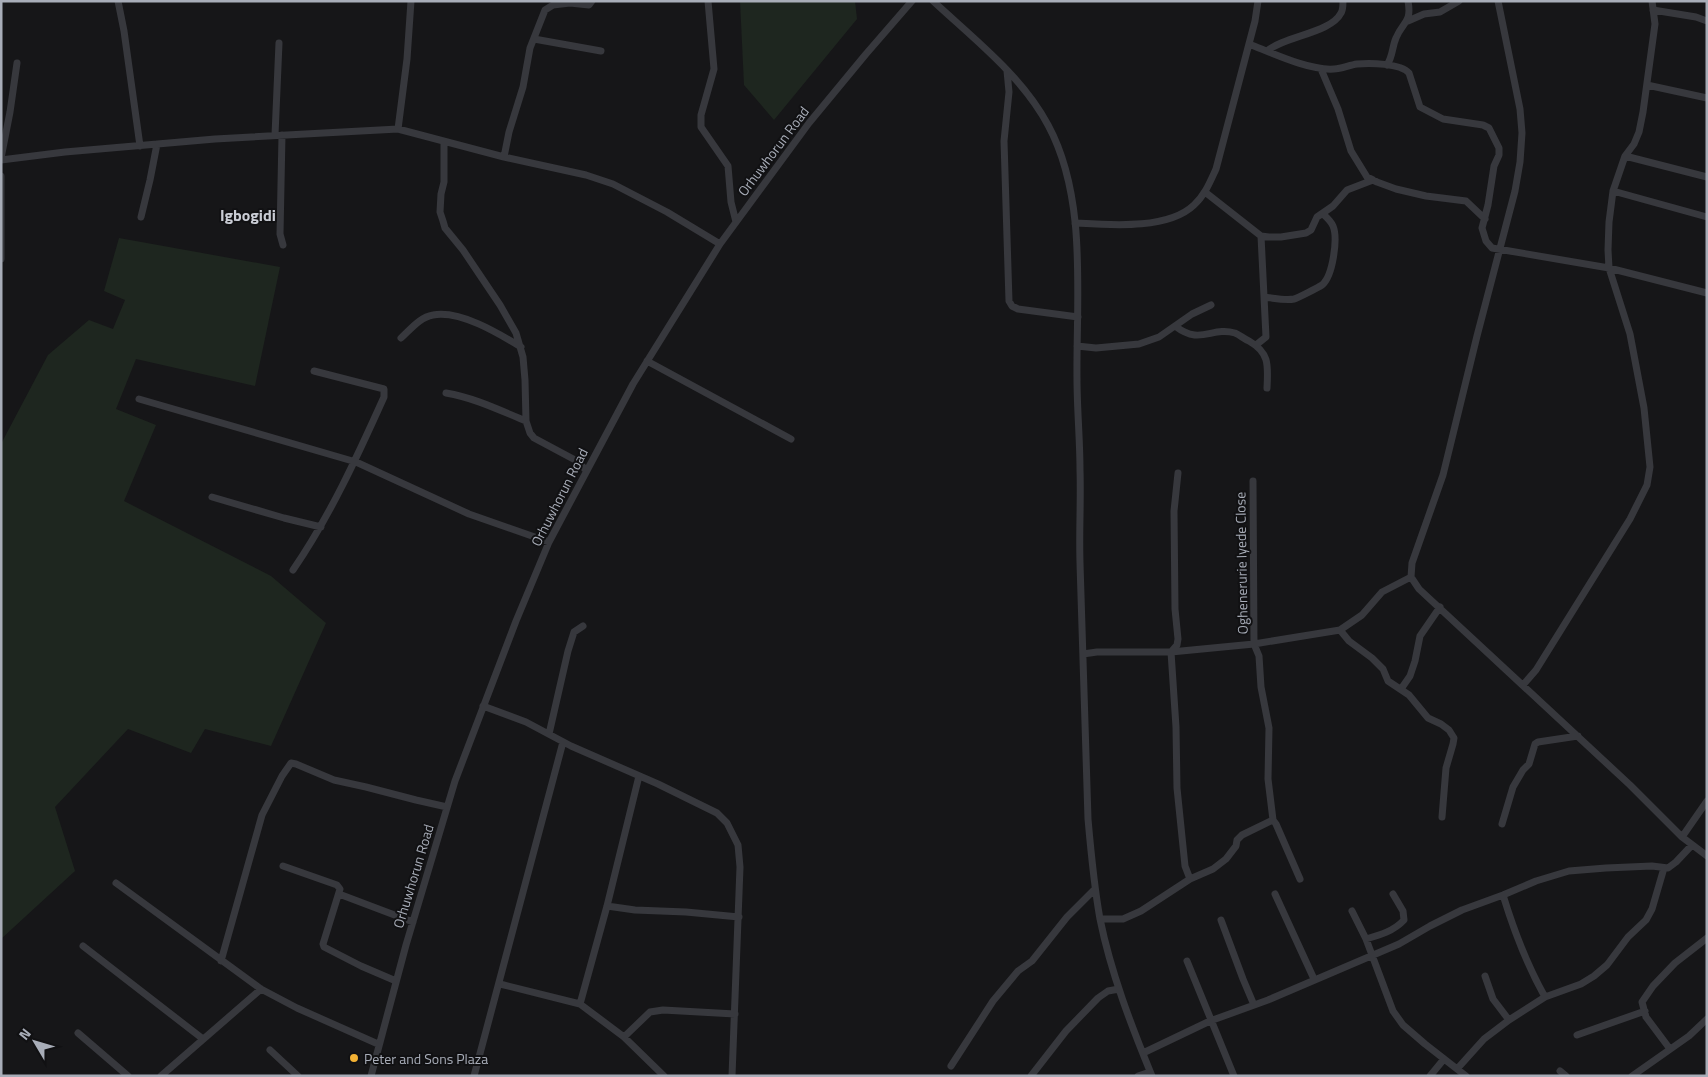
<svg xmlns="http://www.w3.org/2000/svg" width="1708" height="1077" font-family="'Titillium Web',sans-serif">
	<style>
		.green { fill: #1e261f }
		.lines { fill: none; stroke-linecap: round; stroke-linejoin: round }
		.minor { stroke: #37383d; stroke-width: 7 }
		.poi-dot { fill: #f2b134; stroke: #111113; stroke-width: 2 }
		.labels { text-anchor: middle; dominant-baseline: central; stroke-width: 4; stroke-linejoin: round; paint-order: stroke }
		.street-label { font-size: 14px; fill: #a8adb8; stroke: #111113 }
		.poi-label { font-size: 14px; fill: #a8adb8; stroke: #111113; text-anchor: start }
		.quarter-label { font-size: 16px; font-weight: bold; fill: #c9ccd4; stroke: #111113 }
	</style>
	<rect width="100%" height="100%" fill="#161618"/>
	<path class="green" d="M740 1H855L857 19 774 120 744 85Z
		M119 238 280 267 255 386 136 359 116 409 156 425 124 501 271 576 326 623 271 746 205 729 191 753 128 729 55 807 75 871 1 939V444L48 355 89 320 113 329 125 300 104 291Z"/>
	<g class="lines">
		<path class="minor" d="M118 1 124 31 140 146
			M708 1 714 69 701 115V127L728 166 731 202 736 222
			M933 1C974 39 1022 76 1048 125 1088 199 1076 298 1077 379 1077 409 1080 440 1080 470 1081 501 1079 531 1080 562 1082 648 1085 734 1088 819 1091 853 1094 886 1100 919 1111 973 1131 1025 1152 1076
			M1498 1 1520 109 1522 133 1520 162 1515 191 1477 336 1443 475 1412 563 1411 577 1419 589 1630 785 1682 837 1707 856
			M1653 10 1696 17 1707 21
			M1408 21 1424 14 1440 12 1459 1
			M534 39 601 51
			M1249 44C1272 53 1310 71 1334 69 1342 69 1349 65 1357 64 1370 63 1400 63 1409 73L1420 107 1443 119 1483 125 1489 128 1499 148V155L1494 166 1488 205 1482 228 1486 241 1492 248 1609 268 1707 293
			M1267 51C1285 36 1331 33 1341 13 1343 10 1343 5 1343 1
			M1387 65C1393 56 1392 47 1396 38 1403 21 1412 23 1408 1
			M1321 69 1338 109 1351 151 1367 177 1377 182 1396 189 1426 196 1466 201 1485 219
			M1007 71 1009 92 1004 141 1009 301 1012 306 1018 309 1078 317
			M1647 85 1707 98
			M398 129 407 59 411 1
			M275 135 279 43
			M282 135 280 234 283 245
			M444 141V182L441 194 440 212 443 221 445 228 463 250 500 305 516 333 523 357 525 380 526 421 530 433 534 438 577 461 586 470
			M1625 156 1707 177
			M504 157 509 132 523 87 530 48 545 10 553 5 570 3 589 5 592 1
			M1 158 10 112 17 63
			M1 160 65 152 215 139 398 129 504 157 586 175 613 184 667 212 720 244
			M1 176V259
			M1613 191 1707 217
			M1205 192 1261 236 1269 237H1281L1306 233 1311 230 1317 217 1333 206 1347 190 1373 180
			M141 217 150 180 157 144
			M1075 223C1110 225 1168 230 1194 205 1205 195 1210 182 1216 169L1255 21 1258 1
			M1264 297C1274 298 1285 301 1294 299 1298 298 1319 287 1322 285 1333 276 1338 238 1333 226 1331 221 1326 217 1323 214
			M1175 326C1201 346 1211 326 1235 333 1240 335 1244 339 1249 341 1270 353 1268 366 1267 388
			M401 338C410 330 420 317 433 315 460 310 498 333 521 347
			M1256 345 1266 337 1261 236
			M1077 346 1096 348 1139 344 1159 337 1192 314 1211 305
			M647 361 791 439
			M446 393C475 398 499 410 526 421
			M139 399 356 462 469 514 549 542
			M1178 473 1174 511 1175 609 1178 639 1177 645 1171 652 1176 727 1177 788 1185 866 1190 879
			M1253 481 1254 644 1340 630 1349 641 1372 658 1383 669 1388 681 1409 695 1428 718 1441 724 1449 730 1454 738 1453 744 1446 768 1442 817
			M212 497 284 518 321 527
			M293 570C330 516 357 457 384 397V389L314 371
			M1340 630 1362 615 1382 592 1411 577
			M1083 654 1097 652H1171L1254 644 1259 656 1261 687 1269 728 1268 779 1273 820
			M1523 685 1536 670 1630 519 1647 485 1650 467 1644 408 1630 334 1609 268 1608 250 1609 222 1613 191 1625 156 1634 144 1639 132 1643 112 1655 24 1652 1
			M1401 689 1410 676 1415 661 1420 636 1440 607
			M483 706 526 722 571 746 658 784 717 813 727 823 738 845 740 867 732 1076
			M549 734 568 651 574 632 583 626
			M1502 824 1513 787 1523 770 1529 764 1535 744 1538 742 1578 736
			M1682 837 1707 801
			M283 866 337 885 340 889 323 944 324 947 361 966 396 981
			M116 883 261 989 297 1008 378 1044
			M339 894 413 922
			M1275 894 1314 979
			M1503 895C1514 931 1527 965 1545 997
			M607 906 635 910 686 912 739 917
			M1352 911 1366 939 1393 1011 1403 1025 1425 1044 1466 1076
			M1100 919H1123L1141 911 1190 879 1213 869 1226 859 1236 846 1237 840 1242 835 1273 820 1276 824 1300 879
			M1221 920 1243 979 1254 1005
			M1366 939C1380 935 1394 931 1404 920L1403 911 1393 894
			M83 946 203 1039
			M221 961 262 815 282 776 291 763 296 764 334 780 366 787 416 800 447 807
			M1187 961 1234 1076
			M1485 976 1493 999 1509 1020
			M500 984 580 1004 624 1037 664 1076
			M580 1004 607 906 639 776
			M78 1033 128 1076
			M1577 1035 1645 1011
			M624 1037 650 1012 663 1010 735 1014
			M1670 1049 1646 1017 1642 1002 1653 986 1675 963 1707 938
			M270 1050 298 1076
			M1143 1053 1210 1021 1268 1000 1399 944 1430 926 1462 910 1503 895 1536 881 1569 871 1606 868 1652 866 1668 868 1676 862 1692 845
			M951 1066 993 1001 1018 971 1032 961 1067 917 1095 889
			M1457 1069 1484 1039 1509 1020 1545 997 1581 984 1594 976 1607 965 1628 937 1646 920 1652 909 1664 868
			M1560 1071 1566 1076
			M161 1076 261 989
			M371 1076 406 945 455 781 516 621 549 542 633 384 720 244 809 123 866 54 912 1
			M474 1076 563 742
			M1031 1076 1066 1031 1098 998 1108 991 1119 989
			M1138 1076 1150 1072
			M1430 1076 1444 1059
			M1632 1076 1689 1036 1707 1019"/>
	</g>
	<circle class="poi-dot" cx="354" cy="1058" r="5"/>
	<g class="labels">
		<g class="street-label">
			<text transform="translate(773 151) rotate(-53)">Orhuwhorun Road</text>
			<text transform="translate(559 497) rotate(-63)">Orhuwhorun Road</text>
			<text transform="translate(1241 563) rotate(-91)">Oghenerurie Iyede Close</text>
			<text transform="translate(413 876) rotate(-73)">Orhuwhorun Road</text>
		</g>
		<g class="poi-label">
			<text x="364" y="1058">Peter and Sons Plaza</text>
		</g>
		<g class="quarter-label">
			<text x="248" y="215">Igbogidi</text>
		</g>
	</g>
	<rect width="1708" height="1077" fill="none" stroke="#a8adb8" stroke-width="5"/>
	<g transform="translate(35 1042) rotate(308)" stroke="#111113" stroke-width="4" paint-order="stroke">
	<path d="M0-4L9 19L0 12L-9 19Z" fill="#a8adb8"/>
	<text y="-8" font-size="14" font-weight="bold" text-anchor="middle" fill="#a8adb8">N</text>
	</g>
</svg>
